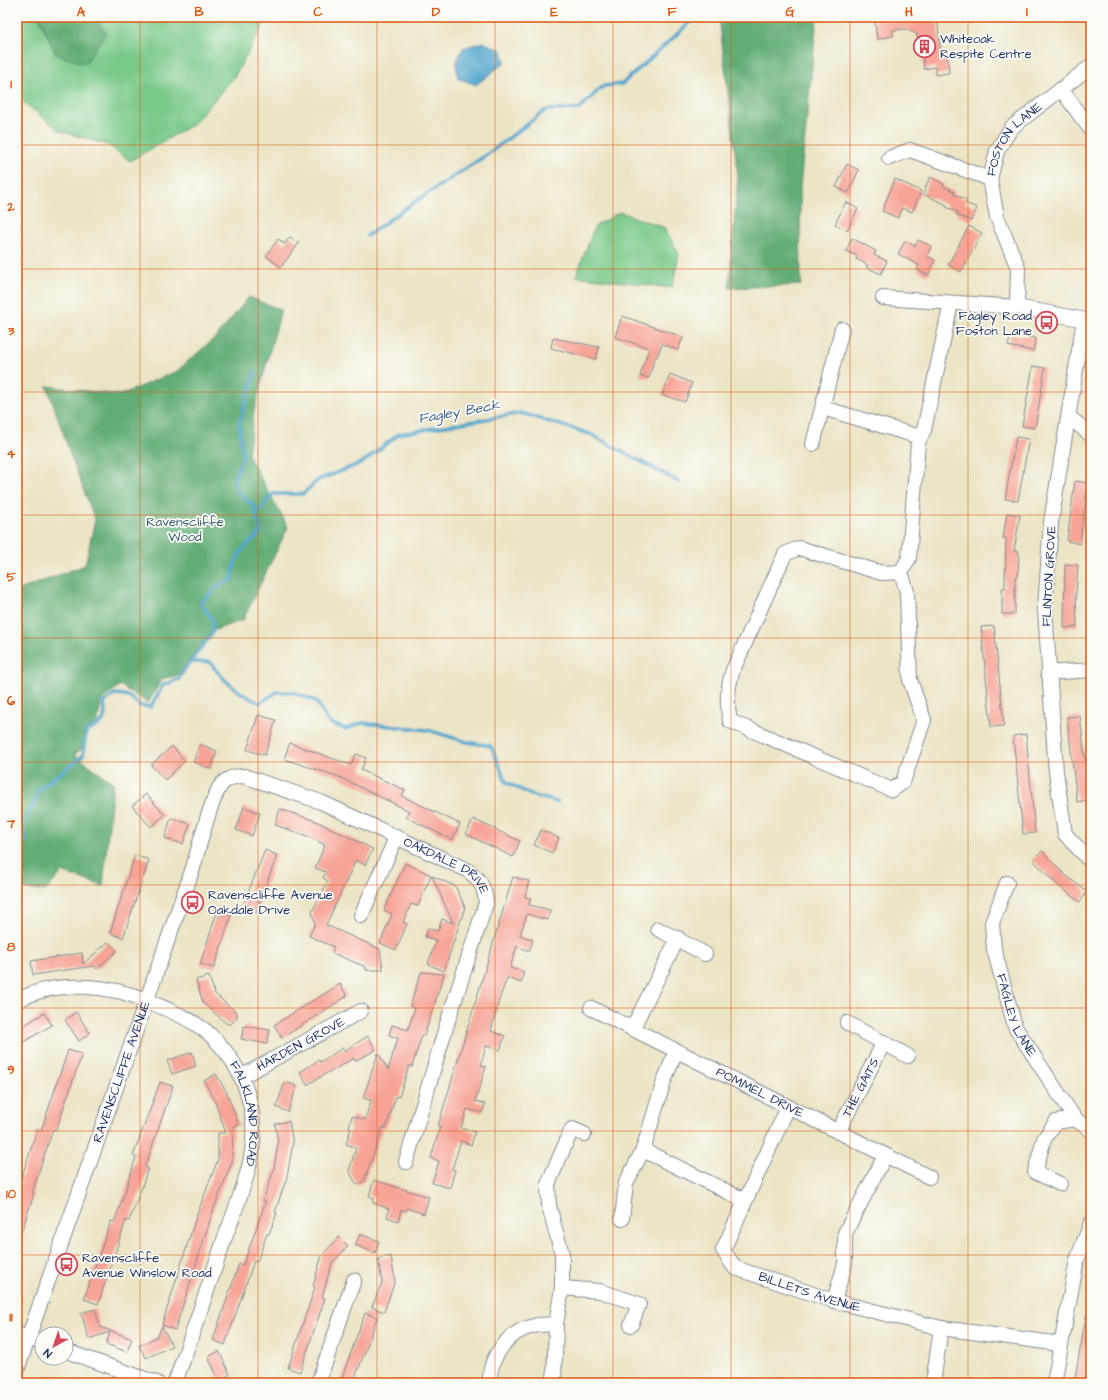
<svg xmlns="http://www.w3.org/2000/svg" width="1108" height="1400" font-family="'Architects Daughter',sans-serif">
	<style>
		.green { fill: #79c98a; stroke: #4a7c74 }
		.forest { fill: #62ad76; stroke: #3e6e6a }
		.water { fill: #51a5cd; stroke: #366a96 }
		.lines { fill: none; stroke-linecap: round; stroke-linejoin: round }
		.stream { stroke: #51a5cd; stroke-width: 3.5 }
		.building { fill: #f7a396 }
		.minor-casing { stroke: #838a92; stroke-width: 16 }
		.minor { stroke: #fff; stroke-width: 14 }
		.grid { fill: none; stroke: #de5710; stroke-width: 1; stroke-opacity: 0.55 }
		.labels { text-anchor: middle; dominant-baseline: central; stroke-width: 3.5; stroke-linejoin: round; paint-order: stroke }
		.poi-label { font-size: 13px; fill: #1b2f5e; stroke: #fdfcf7; text-anchor: start }
		.street-label { font-size: 13px; fill: #1b2f5e; stroke: #fdfcf7 }
		.park-label { font-size: 13px; fill: #375d6b; stroke: #fdfcf7 }
		.water-label { font-size: 14px; font-style: italic; fill: #315e8a; stroke: #fdfcf7 }
		.neatline { fill: none; stroke: #de5710; stroke-width: 1.5 }
		.grid-label { font-size: 13px; text-anchor: middle; font-weight: bold; fill: #de5710 }
	</style>
	<rect width="100%" height="100%" fill="#fdfcf7"/>
	<filter id="ink" filterUnits="userSpaceOnUse"><feTurbulence type="fractalNoise" baseFrequency=".025" numOctaves="2"/><feDisplacementMap in="SourceGraphic" scale="8" xChannelSelector="R" yChannelSelector="G"/><feConvolveMatrix kernelMatrix="1 2 1 2 8 2 1 2 1" color-interpolation-filters="sRGB"/></filter>
	<filter id="wash" filterUnits="userSpaceOnUse"><feTurbulence type="fractalNoise" baseFrequency=".012" numOctaves="4" result="noise"/><feDisplacementMap in="SourceGraphic" scale="16" xChannelSelector="R" yChannelSelector="G"/><feGaussianBlur stdDeviation="0.9" result="paint"/><feColorMatrix in="noise" values="0 0 0 0 0 0 0 0 0 0 0 0 0 0 0 0 0 1.4 0 .05"/><feComposite in="paint" operator="in"/></filter>
	<g filter="url(#wash)">
		<rect width="100%" height="100%" fill="#ebe4c5"/>
		<path class="green" d="M17 17H39L56 54 106 33 94 17H268L234 77 193 124 130 161 108 145 60 131 17 97Z
			M620 212 665 228 679 254 672 288 576 276 595 226Z"/>
		<path class="forest" d="M39 17H94L106 33 85 64 56 54Z
			M719 17H817L800 187 801 285 729 288 738 177Z
			M249 297 281 310 254 410 248 455 288 527 243 620 212 631 178 675 162 679 148 703 120 685 102 700 97 723 85 730 81 750 74 754 113 783 103 886 62 872 46 891 17 889V591L85 565 95 520 72 459 47 386 120 395 177 371 217 336Z"/>
		<path class="water" d="M482 42 502 50 505 62 476 85 458 78 456 62 463 48Z"/>
		<g class="lines">
			<path class="stream" d="M367 236 404 209 488 154 546 110 579 109 603 86 622 84 696 17
				M255 372 239 423 243 457 233 479 238 493 255 507 256 515
				M191 662H210C223 681 239 694 260 703L277 692H292L316 701 329 723 346 729 362 723 428 730 467 742 491 746 506 782 531 795 557 802
				M17 845 26 839 21 824 33 806 39 789 83 756 86 732C102 724 107 722 104 703L114 694C126 694 132 697 140 706L151 707 163 685 179 679 184 670 212 634 213 620 200 603 220 585 232 580C233 555 244 548 261 532L256 515 273 494H303L318 480 362 463 399 434 521 413 590 434 679 482"/>
		</g>
		<g id="blocks">
			<path class="building" d="M874 17H937L941 53 947 52 949 73 936 75 935 67 924 69 922 51 919 52 917 34 905 29 893 30V36L877 39Z
				M847 164 859 170 848 193 836 187Z
				M930 177 944 184 943 186 955 192 954 194 967 200 965 203 977 208 971 221 957 215 958 212 946 207 947 205 923 194Z
				M895 179 921 191 912 212 902 208 898 218 882 211Z
				M846 202 858 209 847 230 835 224Z
				M969 226 982 233 961 272 948 265Z
				M290 237 299 243 281 267 266 256 278 239 285 244Z
				M852 238 876 251 874 255 887 261 881 274 866 267 868 265 856 259 857 256 846 251Z
				M918 240 931 246 927 256 935 260 928 275 917 270 919 265 898 254 905 241 915 246Z
				M622 316 683 337 678 350 662 344 657 357H655L649 378 640 376 649 348 615 337Z
				M1011 334 1036 338 1033 351 1008 346Z
				M553 338 599 347 596 359 551 348Z
				M1033 366 1045 368 1035 428 1022 426Z
				M670 374 692 383 685 402 662 395Z
				M1016 437 1029 439 1018 501 1005 499Z
				M1075 481 1088 483 1080 544 1067 541Z
				M1007 513 1020 515 1014 551H1019L1018 577H1015V614H1002V588H1005L1006 538H1003Z
				M1065 564 1078 565 1076 593 1077 627 1064 628Z
				M994 626 1004 726 991 727 981 627Z
				M258 715 276 720 265 755 247 750Z
				M1080 716 1090 800 1077 802 1067 717Z
				M1026 734 1035 833 1023 834 1013 736Z
				M290 743 351 765 356 754 366 758 361 770 405 790 402 796 460 824 452 840 406 817 409 811 337 776 284 759Z
				M200 744 217 751 211 769 193 762Z
				M172 746 185 761 165 780 151 765Z
				M146 794 165 815 151 827 132 806Z
				M244 807 260 813 252 836 236 830Z
				M280 809 316 821 373 849 365 865 356 860 326 925 380 949 383 970H366V967L332 953 334 947 309 936 315 924 312 912 328 881 323 878 326 872 315 868 325 845 307 836 275 825Z
				M171 818 190 824 183 844 165 838Z
				M473 819 520 841 513 857 466 834Z
				M541 830 559 838 552 853 534 845Z
				M265 850 277 855 256 913 242 908Z
				M1042 851 1063 873 1087 892 1080 902 1055 883 1033 860Z
				M135 855 149 860 123 938 110 933Z
				M405 863 431 875 418 906 411 904 403 922 407 924 396 950 380 943 392 914 384 910Z
				M432 876 455 886 465 907 444 971 428 964 436 940 425 937 428 928 438 931 442 919 453 923Z
				M513 877 529 881 525 897 531 898 529 905 550 910 548 920 527 914 520 935 533 940 529 951 517 946 510 968 524 972 521 983 507 978 499 1000 491 1031 505 1036 500 1050 486 1046 481 1065 486 1067 475 1101 485 1104 482 1113 467 1109 461 1128 475 1132 471 1145 461 1141 452 1169 455 1170 450 1188 432 1183 439 1161 431 1158 440 1127 438 1126Z
				M217 912 231 916 214 968 200 964Z
				M108 942 117 951 97 969 94 966 33 975 31 961 82 953 83 964Z
				M421 972 444 974 424 1036 422 1035 412 1067 409 1066 399 1097 396 1096 386 1128 383 1127 364 1181 357 1185 349 1171 356 1148 346 1144 351 1128 349 1127 352 1116 365 1120 371 1100 363 1098 378 1053 388 1070 398 1038 389 1035 392 1025 408 1030 415 1008 410 1006Z
				M209 976 215 994 237 1013V1017L231 1024H227L203 1003 196 980Z
				M340 984 347 996 282 1038 274 1025Z
				M76 1012 90 1033 79 1041 65 1020Z
				M44 1013 52 1025 17 1046V1030Z
				M244 1026 270 1030 267 1044 241 1039Z
				M368 1036 376 1050 355 1061 354 1058 330 1072V1071L307 1085 300 1072 319 1060 320 1062 343 1048 344 1051Z
				M68 1050 82 1054 56 1130 53 1129 32 1193 34 1194 19 1239 17 1238V1199L22 1183 20 1182 37 1130 41 1131Z
				M192 1052 196 1066 172 1074 167 1061Z
				M216 1074 227 1093 239 1125 233 1127 232 1162 212 1214 175 1330 162 1325 196 1217 218 1159V1133H226L214 1099 204 1081Z
				M160 1082 173 1086 145 1167 148 1168 141 1190 129 1221 126 1220 98 1304 84 1299 111 1221 114 1222 124 1195 136 1157 133 1156Z
				M285 1082 297 1086 288 1112 276 1107Z
				M289 1121 293 1143 287 1177 275 1212 277 1213 269 1234H267L257 1262 254 1261 225 1345 213 1340 239 1264 243 1265 266 1201H263L274 1169 278 1143 275 1124Z
				M374 1180 429 1197 424 1214 407 1208 406 1211 401 1210 398 1221 387 1217 389 1209 373 1203 374 1198 369 1196Z
				M360 1234 379 1241 375 1253 355 1245Z
				M339 1237 348 1246 332 1263 322 1297 325 1298 300 1372 288 1368 315 1287 313 1286 322 1255Z
				M391 1256 395 1281 384 1312 372 1307 382 1282 378 1259Z
				M95 1309 100 1327 132 1339 127 1352 106 1344 110 1332 89 1339 81 1313Z
				M365 1313 377 1317 368 1344 353 1383H340Z
				M1086 1316H1091V1383H1074Z
				M162 1326 172 1346 146 1358 139 1346 158 1336Z
				M219 1351 230 1375 219 1380 208 1357Z"/>
		</g>
	</g>
	<g filter="url(#ink)">
		<use href="#blocks" fill-opacity="0" stroke="#838a92" stroke-width="1"/>
		<g class="lines">
			<defs>
				<g id="minor">
					<path d="M1061 89 1091 130"/>
					<path d="M889 158 910 150 990 179"/>
					<path d="M883 298 1017 307 1091 321"/>
					<path id="s1" d="M1017 307 1018 268 997 217 990 179 997 151 1011 128 1091 66"/>
					<path d="M1084 320 1051 522 1045 609 1056 772 1065 834 1091 862"/>
					<path d="M823 408 920 437"/>
					<path d="M1069 417 1091 435"/>
					<path d="M813 444 842 329"/>
					<path d="M901 572 907 592 910 680 924 720 903 782 892 790 730 721C726 703 727 688 733 670L785 554 799 548 882 573 901 572 909 558 918 442 924 430 951 303"/>
					<path d="M1048 673 1091 670"/>
					<path id="s2" d="M1007 883 992 923 994 949 1015 1027 1075 1119 1091 1130"/>
					<path d="M361 916 396 838"/>
					<path d="M658 929 705 954"/>
					<path id="s3" d="M17 1001C53 979 111 985 148 1001 168 1010 190 1018 207 1032 245 1065 262 1117 249 1166 243 1191 233 1216 224 1240 208 1288 192 1335 175 1383"/>
					<path id="s4" d="M591 1008 929 1177"/>
					<path d="M847 1023 908 1056"/>
					<path d="M632 1029 678 938"/>
					<path id="s5" d="M241 1077 361 1011"/>
					<path id="s6" d="M788 1107 723 1250 735 1268 834 1301 941 1328 1061 1344"/>
					<path id="s7" d="M838 1132 884 1042"/>
					<path d="M643 1150 744 1200"/>
					<path d="M1060 1184 1035 1172 1044 1139 1056 1122 1075 1119"/>
					<path d="M622 1219 626 1183 643 1150 664 1081 676 1051"/>
					<path d="M562 1288 600 1291 639 1304 631 1325"/>
					<path d="M834 1301 845 1264V1233L885 1156"/>
					<path d="M17 1334 42 1343"/>
					<path d="M66 1351 157 1383"/>
					<path id="s8" d="M17 1370 193 868C198 850 211 798 221 785 227 778 235 776 244 776L321 802 467 870C480 879 485 888 486 903L446 1027 406 1162"/>
					<path d="M318 1383 354 1280"/>
					<path d="M490 1383C488 1357 509 1331 534 1326 541 1324 549 1325 556 1324"/>
					<path d="M554 1383 556 1324 562 1288V1254L549 1206 548 1184 572 1129 584 1134"/>
					<path d="M933 1383 941 1328"/>
					<path d="M1054 1383 1077 1260 1091 1223"/>
				</g>
			</defs>
			<use href="#minor" class="minor-casing"/>
			<use href="#minor" class="minor"/>
		</g>
	</g>
	<path class="grid" d="M140 17V1383M258 17V1383M377 17V1383M495 17V1383M613 17V1383M731 17V1383M850 17V1383M968 17V1383M17 145H1091M17 269H1091M17 392H1091M17 515H1091M17 638H1091M17 762H1091M17 885H1091M17 1008H1091M17 1131H1091M17 1255H1091"/>
	<defs>
		<symbol id="building-ring" viewBox="-11 -11 22 22"><circle r="9.5" fill="#fdfcf7" stroke="#d1495b" stroke-width="1.5"/><path d="M-4-6H4V6H1V3H-1V6H-4ZM-2.5-4.3h1.7v1.8h-1.7ZM.8-4.3h1.7v1.8H.8ZM-2.5-1h1.7V.8h-1.7ZM.8-1h1.7V.8H.8Z" fill="#d1495b"/></symbol>
		<symbol id="bus-ring" viewBox="-11 -11 22 22"><circle r="9.5" fill="#fdfcf7" stroke="#d1495b" stroke-width="1.5"/><path d="M-5-6H5V4H4V6H2V4H-2V6H-4V4H-5ZM-3.5-4V0h7V-4ZM-3.5 1.2v1.5H-2V1.2ZM2 1.2v1.5H3.5V1.2Z" fill="#d1495b"/></symbol>
	</defs>
	<g fill-rule="evenodd">
		<use href="#building-ring" x="912" y="34" width="25" height="25"/>
		<use href="#bus-ring" x="1034" y="310" width="25" height="25"/>
		<use href="#bus-ring" x="180" y="890" width="25" height="25"/>
		<use href="#bus-ring" x="54" y="1252" width="25" height="25"/>
	</g>
	<g class="labels">
		<g class="poi-label">
			<text x="940" y="39">Whiteoak<tspan x="940" dy="15">Respite Centre</tspan></text>
			<text x="1032" y="316" text-anchor="end">Fagley Road<tspan x="1032" dy="15">Foston Lane</tspan></text>
			<text x="208" y="895">Ravenscliffe Avenue<tspan x="208" dy="15">Oakdale Drive</tspan></text>
			<text x="82" y="1258">Ravenscliffe<tspan x="82" dy="15">Avenue Winslow Road</tspan></text>
		</g>
		<g class="street-label">
			<text stroke="none"><textPath href="#s1" startOffset="181">FOSTON LANE</textPath></text>
			<text transform="translate(1049 576) rotate(-87)">FLINTON GROVE</text>
			<text stroke="none"><textPath href="#s8" startOffset="868">OAKDALE DRIVE</textPath></text>
			<text stroke="none"><textPath href="#s2" startOffset="139">FAGLEY LANE</textPath></text>
			<text stroke="none"><textPath href="#s5" startOffset="68">HARDEN GROVE</textPath></text>
			<text stroke="none"><textPath href="#s8" startOffset="316">RAVENSCLIFFE AVENUE</textPath></text>
			<text stroke="none"><textPath href="#s7" startOffset="50">THE GAITS</textPath></text>
			<text stroke="none"><textPath href="#s4" startOffset="189">POMMEL DRIVE</textPath></text>
			<text stroke="none"><textPath href="#s3" startOffset="296">FALKLAND ROAD</textPath></text>
			<text stroke="none"><textPath href="#s6" startOffset="257">BILLETS AVENUE</textPath></text>
		</g>
		<g class="park-label">
			<text x="185" y="522">Ravenscliffe<tspan x="185" dy="15">Wood</tspan></text>
		</g>
		<g class="water-label">
			<text transform="translate(459 412) rotate(-10)">Fagley Beck</text>
		</g>
	</g>
	<rect width="1108" height="1400" fill="none" stroke="#fdfcf7" stroke-width="44"/>
	<g transform="translate(54 1346) rotate(220)"><circle r="19" fill="#fdfcf7" stroke="#a3aaba"/>
	<path d="M0-3L7 15L0 10L-7 15Z" fill="#d1495b"/>
	<text y="-6" font-size="11" font-weight="bold" text-anchor="middle" fill="#1b2f5e">N</text>
	</g>
	<rect x="22" y="22" width="1064" height="1356" class="neatline"/>
	<g class="grid-label">
		<text x="81" y="16">A</text>
		<text x="199" y="16">B</text>
		<text x="318" y="16">C</text>
		<text x="436" y="16">D</text>
		<text x="554" y="16">E</text>
		<text x="672" y="16">F</text>
		<text x="790" y="16">G</text>
		<text x="909" y="16">H</text>
		<text x="1027" y="16">I</text>
		<text x="11" y="88">1</text>
		<text x="11" y="211">2</text>
		<text x="11" y="335">3</text>
		<text x="11" y="458">4</text>
		<text x="11" y="581">5</text>
		<text x="11" y="705">6</text>
		<text x="11" y="828">7</text>
		<text x="11" y="951">8</text>
		<text x="11" y="1074">9</text>
		<text x="11" y="1198">10</text>
		<text x="11" y="1321">11</text>
	</g>
</svg>
